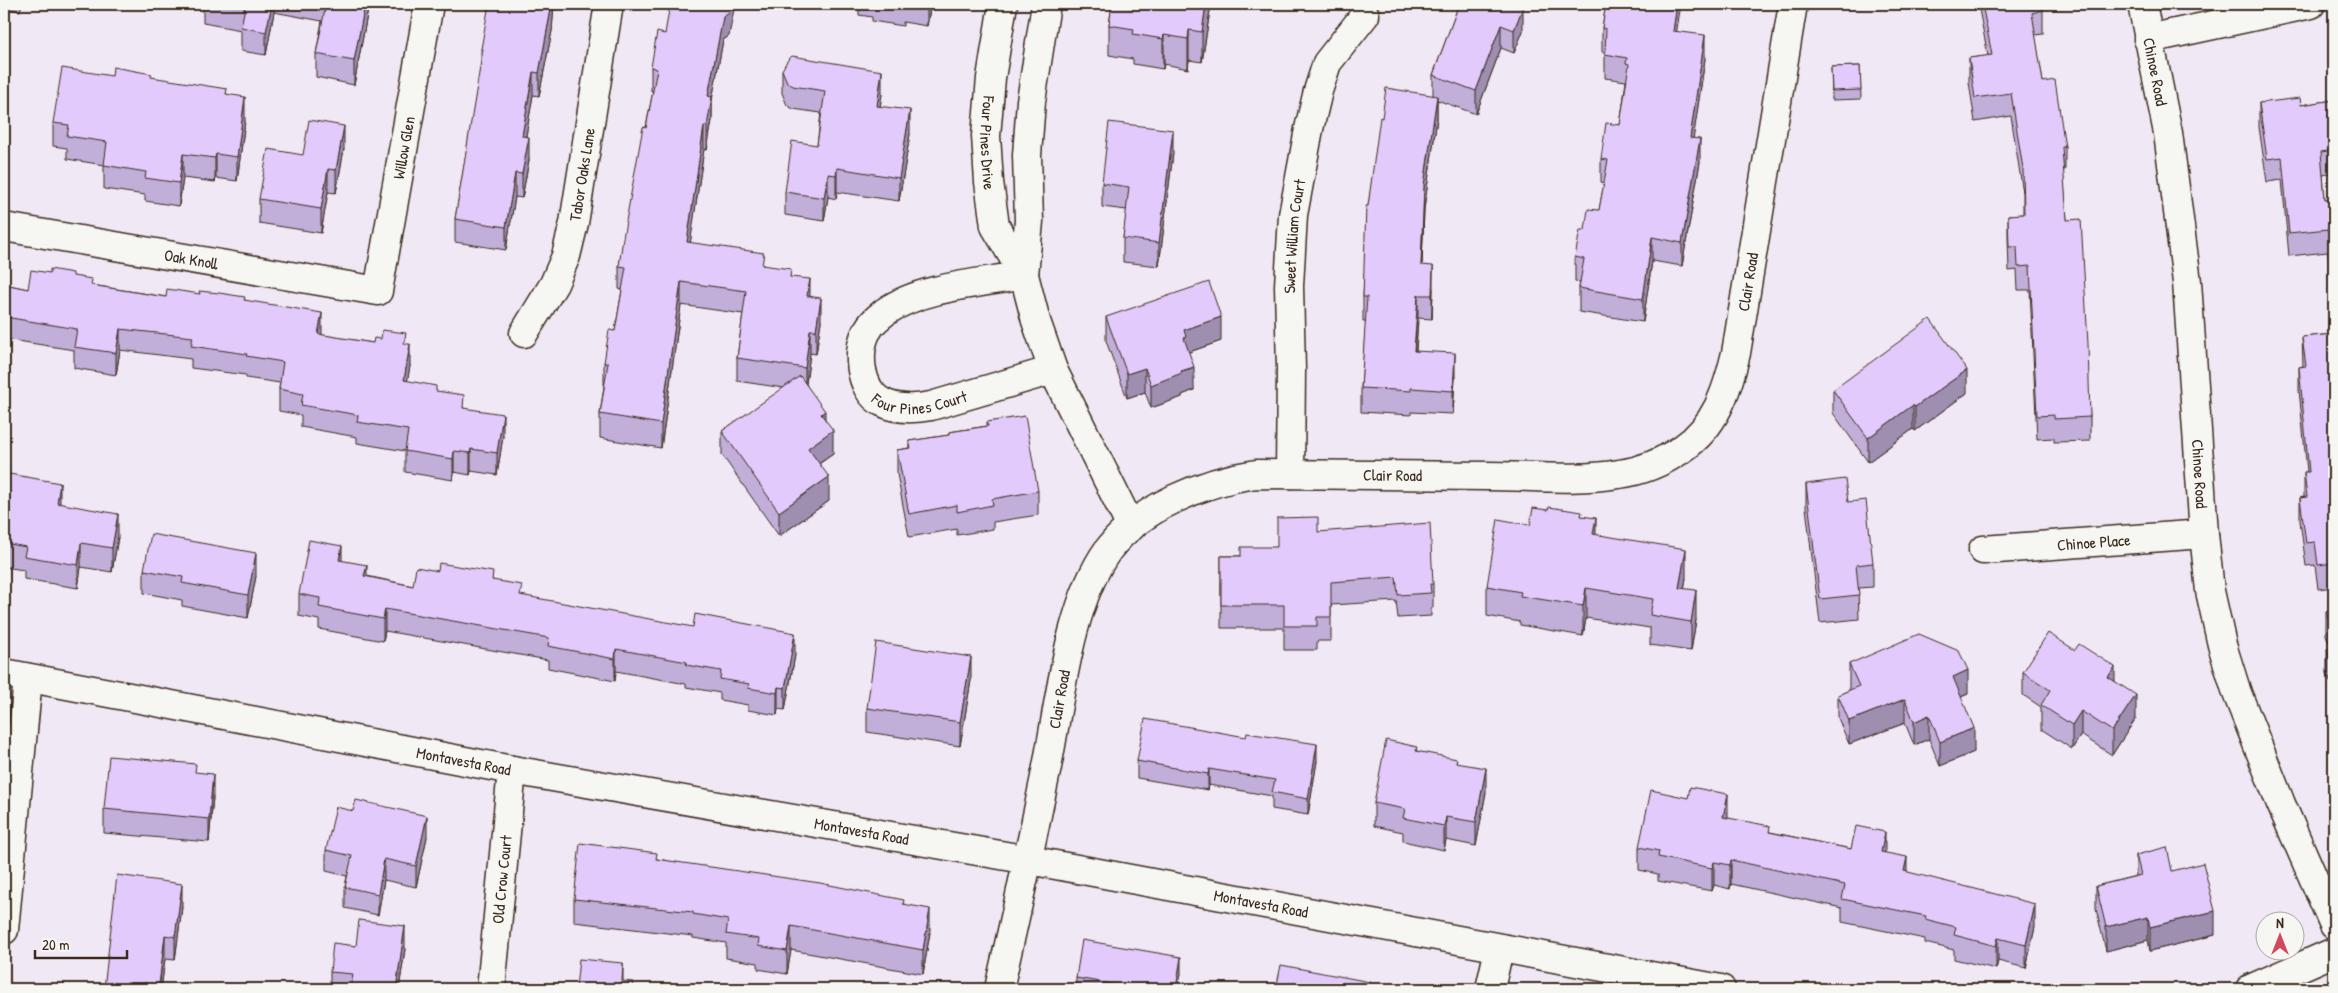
<svg xmlns="http://www.w3.org/2000/svg" width="2338" height="993" font-family="'Patrick Hand',sans-serif">
	<style>
		.lines { fill: none; stroke-linecap: round; stroke-linejoin: round }
		.street-casing { stroke: #3b2a1e; stroke-width: 31 }
		.secondary-casing { stroke: #3b2a1e; stroke-width: 31 }
		.street { stroke: #f6f6f2; stroke-width: 28 }
		.secondary { stroke: #f6f6f2; stroke-width: 28 }
		.wall { fill: #c2afd9; stroke: #3b2a1e }
		.shaded-wall { fill: #9e8eb0; stroke: #3b2a1e }
		.building { fill: #e2cbfc; stroke: #3b2a1e }
		.labels { text-anchor: middle; dominant-baseline: central; stroke-width: 4; stroke-linejoin: round; paint-order: stroke }
		.street-label { font-size: 16px; fill: #3b2a1e; stroke: #f6f6f2 }
	</style>
	<rect width="100%" height="100%" fill="#f0e9f5"/>
	<filter id="ink" filterUnits="userSpaceOnUse"><feTurbulence type="fractalNoise" baseFrequency=".02" numOctaves="2"/><feDisplacementMap in="SourceGraphic" scale="10" xChannelSelector="R" yChannelSelector="G"/><feConvolveMatrix kernelMatrix="1 2 1 2 8 2 1 2 1" color-interpolation-filters="sRGB"/></filter>
	<g filter="url(#ink)">
		<g class="lines">
			<defs>
				<g id="street">
					<path id="s1" d="M1003 4 991 78 986 136 989 182 995 226 1024 275 1036 321 1053 370 1131 527"/>
					<path d="M2148 39 2311 4"/>
					<path id="s2" d="M4 227 378 291 429 4"/>
					<path id="s3" d="M1024 275C982 283 920 287 885 312 880 316 872 322 869 328 855 347 859 391 882 402 897 410 915 409 931 406L1053 370"/>
					<path d="M1024 275 1029 221 1027 155 1031 101 1046 4"/>
					<path id="s4" d="M524 333 554 284 566 256 574 223 609 4"/>
					<path id="s5" d="M1290 474 1291 370 1289 286 1293 215 1309 129 1318 91 1327 63 1365 15"/>
					<path id="s6" d="M1983 550 2204 534"/>
					<path id="s7" d="M4 673 512 770 1029 860 1721 989"/>
					<path d="M4 930 28 678"/>
					<path id="s8" d="M491 989 512 770"/>
					<path id="s9" d="M999 989C1016 915 1032 841 1047 767 1060 701 1069 604 1108 550 1140 507 1206 481 1256 474 1333 474 1410 475 1487 476 1530 476 1576 481 1619 474 1642 471 1663 462 1682 449 1716 426 1727 391 1736 353L1793 4"/>
					<path d="M1490 989 1499 949"/>
					<path d="M2250 989 2334 952"/>
				</g>
				<g id="secondary">
					<path id="s10" d="M2142 4 2168 133 2187 282 2204 534 2210 591 2222 645 2237 693 2281 804 2334 925"/>
				</g>
			</defs>
			<use href="#street" class="street-casing"/>
			<use href="#secondary" class="secondary-casing"/>
			<use href="#street" class="street"/>
			<use href="#secondary" class="secondary"/>
		</g>
		<path class="wall" d="M4 4H22L20 11 4 8Z
			M203 4H369L354 85 316 77V54L322 21 274 12 266 55 241 51V30L203 23Z
			M554 4 552 31 539 96 533 95 526 136 529 160 522 198 515 197 506 250 455 242V219L481 66V49Z
			M843 4H931L927 26 903 22V26L872 21V17L859 15V7Z
			M1112 4H1211L1202 62 1189 60 1188 69 1164 64 1163 69 1133 64V59L1109 55V25Z
			M1459 4 1523 31 1514 53 1501 48 1476 114 1437 100V119L1424 209 1422 265 1433 289 1432 319 1418 318 1416 351 1455 377 1453 414 1411 412V415L1361 412V388L1366 321H1363V297L1368 206 1382 118 1433 95V75Z
			M1606 4H1681L1676 31 1705 59 1693 138 1700 162 1682 266 1652 261 1643 322 1579 312V288L1580 282 1575 281V257L1585 230 1599 210 1604 183 1601 182V159L1620 125 1626 81 1605 78V52H1602V28Z
			M1978 4H2042L2043 10V34L2035 35 2043 82 2065 147V170H2063L2067 220 2090 417V441L2054 442V438L2037 439 2030 290H2018L2017 270 2009 271 2008 238V215L2023 214V193L2011 116 1975 122 1969 82V58L1988 56Z
			M665 34 729 36 723 40 712 100V120L707 150 704 149 690 243 764 265 791 277 810 296 821 321 816 354 810 353 806 384 825 419 833 454 819 464 829 501 779 536 722 455V431L784 388 737 381V358L743 314 681 305 661 448 600 438V414L604 386V363L615 331 622 290 619 289V266L653 91H651V67Z
			M1860 66 1861 99 1832 100 1831 67Z
			M782 70 882 94 880 106 910 134 899 201 837 192 836 199 828 197 824 221 785 215V192L817 145 821 113 793 109 787 105 782 93Z
			M112 76 152 78 227 94 245 121 237 181 216 178 215 182 183 178 179 206 145 201V195L104 189V165L67 159V148L53 146V123Z
			M2334 100V173L2323 175 2325 199 2334 198V324L2328 252 2289 256 2282 180 2267 182 2259 127V103L2301 105Z
			M344 149 336 193 328 192 321 233 259 223V199L303 155Z
			M1173 153 1159 266 1123 262V238L1127 210 1102 207V183Z
			M73 276 92 285 166 297 245 300 322 335 373 343 406 344 410 366 407 381 436 391 464 408 503 436 497 475 471 471 470 475 454 472 453 480 405 472V451L357 443V437L301 427V415L279 411V389L280 383 246 378V375L191 368V359L120 350 116 375 74 368V350L5 339 4 348V284L28 289Z
			M1106 317 1221 341 1189 352 1194 390 1182 395V397L1151 408 1145 392 1127 398 1106 341Z
			M2334 334V587L2318 589 2315 565 2306 566 2300 521V498L2304 497V472H2307L2299 390V367L2303 366 2302 337Z
			M1833 390 1967 393 1915 431 1913 429 1868 462 1833 413Z
			M987 422 1038 491V515L993 522V529L957 535V529L909 537 897 474V450L909 448V441L949 435V432L987 426Z
			M4 473 60 504 118 537 112 572 81 567 78 588 24 579V570L4 567Z
			M1806 484 1873 563V587L1858 588 1859 619 1820 623 1806 508Z
			M1582 516 1596 535 1686 578 1684 589 1696 620 1691 651 1650 645V628L1586 618 1583 636 1520 625V622L1487 616V586L1530 525Z
			M1318 532 1433 584V608H1431V616L1398 618 1396 601 1331 605V641H1317V650H1284V628H1221V556H1241L1277 547Z
			M342 561 367 576 413 586 493 580 522 596 795 655 785 710 778 709 777 715 748 710V705L720 700V693L686 687V684L616 671 615 681 548 668V660L385 631 383 641 319 629V620L299 616V594Z
			M144 570 256 576 248 618 182 606V600L144 593Z
			M2334 609V690L2327 673V649L2331 648 2326 635V612Z
			M1849 664 1968 694 1961 697 1974 752 1940 766 1929 739 1914 745 1905 723 1849 744 1838 718V695L1850 690 1849 688Z
			M2023 672 2115 681 2136 718 2112 755 2081 735 2072 749 2041 729V707L2023 695Z
			M971 680 960 746 867 732V708Z
			M1417 751 1457 763 1486 792 1476 846 1446 840 1444 850 1403 841V832L1374 826V803Z
			M1137 761H1317L1308 815 1272 809V796L1209 785 1208 790 1137 778Z
			M196 773 213 797 209 842 104 833V809Z
			M1728 818 1770 832 1851 849 1885 852 1907 872 2035 927 2026 968 1998 961 1996 969 1954 959V950L1925 943V939L1842 922V908L1731 884 1730 889 1714 885 1712 891 1658 881V874L1639 870V847Z
			M427 837 416 887 384 880 378 915 345 908V887L347 876 326 871V850Z
			M2136 855 2172 871 2215 935 2150 951 2148 940 2106 951 2096 909V886L2136 876Z
			M657 859 904 904 930 932 923 974 791 950 787 974 758 969V963L726 958V943L693 938V936L574 922V899Z
			M182 907 175 960 165 959 161 989H104Z
			M356 946 405 949 399 989H330V972Z
			M1181 973 1178 989H1076V978Z"/>
		<path class="shaded-wall" d="M272 4H274V12L266 55V32Z
			M365 4H369L354 85V61Z
			M552 4H554L552 31 539 96V73Z
			M731 4H735L729 36 723 40 712 100V120L707 150V126L708 96 723 17Z
			M927 4H931L927 26Z
			M1206 4H1211L1202 62V32Z
			M1677 4H1681L1673 54V31Z
			M1523 7V31L1514 53V30Z
			M1501 25V48L1476 114V91Z
			M1189 30V60L1188 69V39Z
			M1164 35V64L1163 69V39Z
			M1705 35V59L1690 161V138Z
			M882 71V94L877 129V106Z
			M533 72V95L522 159V136Z
			M1437 96V119L1424 209 1421 288 1424 185Z
			M245 97V121L237 181V157Z
			M910 110V134L899 201V178Z
			M344 126V149L336 193V170Z
			M704 126V149L687 266V242Z
			M1173 130V153L1159 266V243Z
			M529 137V160L522 198V174Z
			M1700 139V162L1682 266V243Z
			M183 154V178L179 206V183Z
			M216 154V178L215 182V158Z
			M837 168V192L836 199V175Z
			M328 169V192L321 233V209Z
			M515 173V197L506 250V227Z
			M828 174V197L824 221V198Z
			M1652 237V261L1643 322V299Z
			M1433 266V289L1432 319V295Z
			M810 279V303L807 296Z
			M681 282V305L661 448V424Z
			M1418 295V318L1414 375V351Z
			M821 298V321L816 354V330Z
			M322 313V334L318 356V334Z
			M5 317V339L4 348V326Z
			M1221 317V341L1186 353 1184 361V330Z
			M120 329V350L116 375V353Z
			M810 330V353L805 391V368Z
			M410 344V366L404 402V380Z
			M1455 353V377L1453 414V391Z
			M1194 367V390L1182 395V397L1151 408V385Z
			M1145 368V392L1127 398V374Z
			M1967 370V393L1915 431V407Z
			M1913 405V429L1868 462V438Z
			M825 411V434L821 414Z
			M503 414V436L497 475V453Z
			M833 430V454L808 471V448Z
			M471 449V471L470 475V453Z
			M454 451V472L453 480V459Z
			M829 477V501L779 536V512Z
			M60 483V506L57 503Z
			M118 514V537L112 572V548Z
			M1596 518V548L1593 534Z
			M81 543V567L78 588V565Z
			M342 546V568L339 560Z
			M1686 549V578L1679 618V588Z
			M256 553V576L248 618V595Z
			M367 565V587L364 576Z
			M1586 588V618L1583 636V606Z
			M1696 590V620L1691 651V622Z
			M385 609V631L383 641V619Z
			M795 633V655L785 710V688Z
			M616 649V671L615 681V659Z
			M971 657V680L960 746V722Z
			M2115 667V690L2108 677Z
			M1968 670V694L1953 700V677Z
			M778 687V709L777 715V693Z
			M2136 695V718L2112 755V731Z
			M1905 699V723L1849 744V721Z
			M2081 711V735L2072 749V725Z
			M1929 715V739L1914 745V722Z
			M1974 728V752L1940 766V742Z
			M1317 744V761L1308 815V799Z
			M1486 768V792L1476 846V822Z
			M1209 769V785L1208 790V774Z
			M213 774V797L209 842V819Z
			M1728 794V817L1723 840V817Z
			M427 816V837L416 887V866Z
			M1446 817V840L1444 850V826Z
			M1885 832V855L1881 852Z
			M1907 857V880L1904 871Z
			M384 859V880L378 915V894Z
			M1731 860V884L1730 889V865Z
			M1714 862V885L1712 891V868Z
			M182 884V907L175 960V937Z
			M2035 904V927L2026 968V945Z
			M930 909V932L923 974V950Z
			M2215 911V935L2150 951V927Z
			M2148 917V940L2106 951V927Z
			M405 926V949L399 989H396Z
			M791 926V950L787 974V951Z
			M165 935V959L161 989H159Z
			M1998 938V961L1996 969V946Z
			M1181 957V973L1178 989H1176Z
			M623 963V987L622 981Z"/>
		<path class="building" d="M228 4H272L266 32 241 27 245 7Z
			M326 4H365L354 61 316 54Z
			M489 4H552L539 73 533 72 522 136 529 137 522 174 515 173 506 227 455 219 483 49H481Z
			M670 4H731L729 13 723 17 708 96 712 97 707 126H704L687 242 764 253 762 265 791 269 790 277 810 279 807 296 821 298 816 330H810L805 368 737 358 746 291 681 282 661 424 600 414 608 363H604L609 330 615 331 626 267 619 266 623 238 643 127 646 128 657 69 651 67 657 32 665 34Z
			M1112 4H1206L1202 32 1189 30 1188 39 1164 35 1163 39 1133 34 1134 29 1109 25Z
			M1459 4H1514L1523 7 1514 30 1501 25 1476 91 1433 75Z
			M1606 4H1677L1673 31 1705 35 1690 138 1700 139 1682 243 1652 237 1643 299 1579 288 1584 259 1575 257 1580 230H1585L1588 209 1599 210 1608 160 1601 159 1606 123 1620 125 1629 64 1626 63 1627 58 1605 54 1606 29 1602 28Z
			M1982 4H2042L2043 10 2032 13 2043 82 2055 80 2065 147H2062L2067 220 2081 219 2088 344 2090 417 2054 419V415L2037 416 2030 266 2018 267 2017 247H2009L2008 215 2024 214 2023 169 2011 93 1975 98 1969 58 1992 55Z
			M792 56 882 71 877 106 910 110 899 178 837 168 836 175 828 174 824 198 785 192 792 141 817 145 825 91 793 86 787 82 782 70 787 61Z
			M1860 66 1861 90 1832 91 1831 67Z
			M113 67 152 74 151 77 227 89 226 94 245 97 237 157 216 154 215 158 183 154 179 183 145 178 146 172 104 165 107 142 67 136 69 125 53 123 62 68 112 76Z
			M1386 88 1437 96 1424 185 1421 265 1433 266 1432 295H1418L1414 351 1455 353 1453 391 1411 388V391L1361 388 1367 297H1363L1366 206H1368L1380 117 1382 118Z
			M2300 98 2301 105 2334 100V150L2321 152 2325 199 2334 198V300L2328 229 2289 233 2282 157 2267 159 2259 103Z
			M309 120 344 126 336 170 328 169 321 209 259 199 268 149 303 155Z
			M1109 122 1173 130 1159 243 1123 238 1129 187 1102 183Z
			M50 269 73 273V276L92 279 91 285 166 297 167 289 200 294 199 291 219 293 245 297 244 300 322 313 318 334 373 343 374 338 381 339 382 330 406 333 404 344H410L404 380 436 386V391L464 395 463 408 503 414 497 453 471 449 470 453 454 451 453 459 405 451 408 430 357 422 358 415 301 405 303 394 279 389 283 362 246 356 247 354 191 346 193 337 120 329 116 353 74 347 77 329 5 317 4 326V284L28 289 31 270 50 273Z
			M1209 282 1221 317 1184 330 1186 337 1184 338 1194 367 1181 371 1182 373 1151 385 1145 368 1127 374 1106 317Z
			M1930 319 1967 370 1915 407 1913 405 1868 438 1833 390Z
			M2334 334V563L2318 565 2315 542 2306 543 2300 498 2307 497 2304 472H2309L2299 367 2306 366 2302 337Z
			M800 376 825 411 821 414 833 430 808 448 829 477 779 512 722 431Z
			M1025 416 1038 491 992 499 993 505 957 512V505L909 514 897 450 911 448 909 441 949 435V432L988 426 987 422Z
			M4 473 60 483 57 503 118 514 112 548 81 543 78 565 24 556 26 547 4 543Z
			M1845 479 1848 502 1866 500 1873 563 1856 565 1859 595 1820 599 1806 484Z
			M1549 507 1582 512 1581 516 1596 518 1593 534 1686 549 1679 588 1696 590 1691 622 1650 615 1653 599 1586 588 1583 606 1520 596 1521 592 1487 586 1498 519 1530 525 1533 508 1548 510Z
			M1318 517V532L1430 523 1433 584H1430L1431 593 1398 595 1396 577 1331 582V617H1317V626H1284V605H1221V556H1241V547H1277V518Z
			M151 534 256 553 248 595 182 583 183 577 144 570Z
			M309 540 342 546 339 560 367 565 364 576 413 586 416 567 438 571 439 563 493 572 492 580 522 585 520 595 693 627 695 614 795 633 785 688 778 687 777 693 748 688 749 684 720 679 721 671 686 665 687 662 616 649 615 659 548 646 549 638 385 609 383 619 319 607 320 598 299 594Z
			M2334 609V632L2326 612Z
			M2048 633 2075 650 2079 644 2115 667 2108 677 2136 695 2112 731 2081 711 2072 725 2041 705 2050 690 2023 672Z
			M1919 634 1959 651 1968 670 1953 677 1974 728 1940 742 1929 715 1914 722 1905 699 1849 721 1838 695 1859 686 1849 664Z
			M876 642 971 657 960 722 867 708Z
			M2334 646V667L2327 649Z
			M1145 719 1246 737 1247 733 1317 744 1308 799 1272 792 1275 780 1209 769 1208 774 1137 761Z
			M1386 740 1417 747 1416 751 1457 759 1456 763 1486 768 1476 822 1446 817 1444 826 1403 818 1405 809 1374 803Z
			M109 756 196 764 195 772 213 774 209 819 104 809Z
			M1690 787 1728 794 1723 817 1770 826 1769 832 1851 849 1856 826 1885 832 1881 852 1907 857 1904 871 2035 904 2026 945 1998 938 1996 946 1954 935 1956 927 1925 919 1926 916 1842 899 1845 885 1731 860 1730 865 1714 862 1712 868 1658 857 1659 851 1639 847 1651 790 1688 798Z
			M356 800 427 816 416 866 384 859 378 894 345 887 352 856 326 850 336 807 353 811Z
			M580 843 657 853 656 859 820 883 904 900 903 904 930 909 923 950 791 926 787 951 758 946 759 939 726 934 728 920 693 914V912L574 899Z
			M2167 847 2172 871 2203 863 2215 911 2150 927 2148 917 2106 927 2096 886 2141 875 2136 855Z
			M117 875 182 884 175 937 165 935 159 985 144 983 143 989H104Z
			M359 920 405 926 396 989H351L353 974 330 972 333 943 356 946Z
			M1082 940 1181 957 1176 989H1142L1076 978Z
			M579 959 623 963 622 981 633 982 632 989H569V988H576Z
			M1281 965 1370 982 1369 989H1276Z"/>
	</g>
	<g class="labels">
		<g class="street-label">
			<text stroke="none"><textPath href="#s10" startOffset="69">Chinoe Road</textPath></text>
			<text stroke="none"><textPath href="#s1" startOffset="140">Four Pines Drive</textPath></text>
			<text stroke="none"><textPath href="#s2" startOffset="525">Willow Glen</textPath></text>
			<text stroke="none"><textPath href="#s4" startOffset="171">Tabor Oaks Lane</textPath></text>
			<text stroke="none"><textPath href="#s5" startOffset="238">Sweet William Court</textPath></text>
			<text stroke="none"><textPath href="#s2" startOffset="190">Oak Knoll</textPath></text>
			<text stroke="none"><textPath href="#s9" startOffset="1241">Clair Road</textPath></text>
			<text stroke="none"><textPath href="#s3" startOffset="289">Four Pines Court</textPath></text>
			<text stroke="none"><textPath href="#s10" startOffset="474">Chinoe Road</textPath></text>
			<text stroke="none"><textPath href="#s9" startOffset="761">Clair Road</textPath></text>
			<text stroke="none"><textPath href="#s6" startOffset="111">Chinoe Place</textPath></text>
			<text stroke="none"><textPath href="#s9" startOffset="296">Clair Road</textPath></text>
			<text stroke="none"><textPath href="#s7" startOffset="468">Montavesta Road</textPath></text>
			<text stroke="none"><textPath href="#s7" startOffset="872">Montavesta Road</textPath></text>
			<text stroke="none"><textPath href="#s8" startOffset="110">Old Crow Court</textPath></text>
			<text stroke="none"><textPath href="#s7" startOffset="1278">Montavesta Road</textPath></text>
		</g>
	</g>
	<rect width="2338" height="993" fill="none" stroke="#f6f6f2" stroke-width="20"/>
	<rect x="10" y="10" width="2318" height="973" fill="none" stroke="#3b2a1e" stroke-width="2" filter="url(#ink)"/>
	<g transform="translate(2280 936)"><circle r="24" fill="#f6f6f2" stroke="#aba49d"/>
	<path d="M0-4L9 19L0 12L-9 19Z" fill="#d1495b"/>
	<text y="-8" font-size="14" font-weight="bold" text-anchor="middle" fill="#3b2a1e">N</text>
	</g>
	<path d="M35 950v8h92v-8" fill="none" stroke="#3b2a1e" stroke-width="2.5"/>
	<text x="42" y="950" font-size="15" fill="#3b2a1e" stroke="#f6f6f2" stroke-width="4" paint-order="stroke">20 m</text>
</svg>
